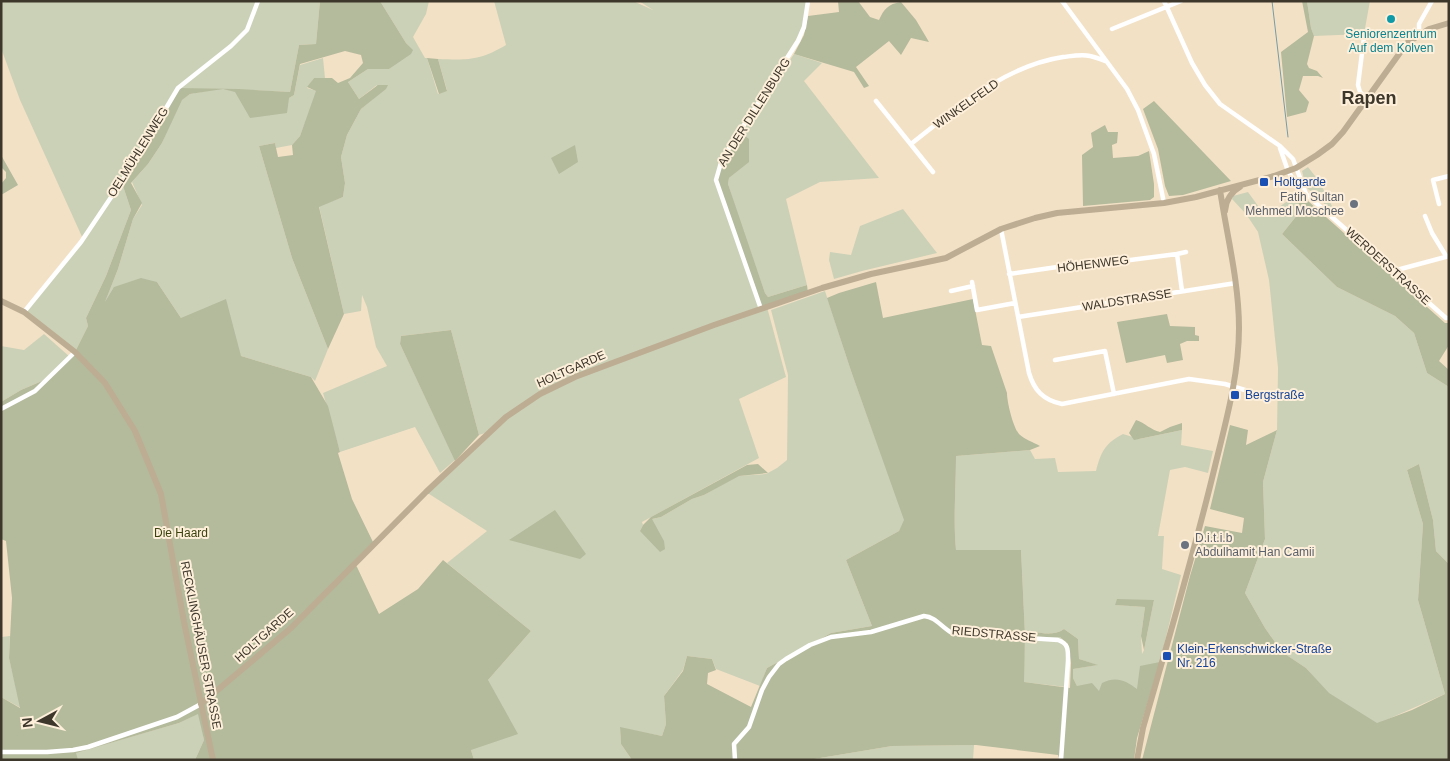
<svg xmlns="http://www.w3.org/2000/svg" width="1450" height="761" font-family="Arial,sans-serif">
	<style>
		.green { fill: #cbd1b7; fill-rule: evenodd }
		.forest { fill: #b4ba9c }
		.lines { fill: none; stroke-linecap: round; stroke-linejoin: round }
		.stream { stroke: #779ca4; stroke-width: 1 }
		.street { stroke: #fff; stroke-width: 4.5 }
		.secondary { stroke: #bdad93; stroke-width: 6 }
		.culture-dot { fill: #0f9aa8; stroke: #fdefd9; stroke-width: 2 }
		.transit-dot { fill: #1a4fb4; stroke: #fdefd9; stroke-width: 2 }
		.worship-dot { fill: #6b7280; stroke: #fdefd9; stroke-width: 2 }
		.labels { text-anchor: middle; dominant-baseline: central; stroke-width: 4; stroke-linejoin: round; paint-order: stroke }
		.culture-label { font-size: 12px; fill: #0d838f; stroke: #fdefd9 }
		.street-label { font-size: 12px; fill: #3d362b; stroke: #fdefd9 }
		.transit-label { font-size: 12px; fill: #164399; stroke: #fdefd9; text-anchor: start }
		.worship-label { font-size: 12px; fill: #5b616d; stroke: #fdefd9; text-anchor: end }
		.park-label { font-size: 12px; fill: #3b420e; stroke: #fdefd9 }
		.district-label { font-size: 18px; font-weight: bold; fill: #3d362b; stroke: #fdefd9 }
	</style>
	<rect width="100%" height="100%" fill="#f3e1c6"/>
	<path class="green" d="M1 1H320L316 44 299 45 290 92 225 89 289 98 294 95 300 65 323 58 325 78H314L307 88 317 91 300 136 292 145 276 148 275 143 259 146 292 258 328 349 315 381 311 377 241 356 181 318 157 282 104 304 118 269 133 219 142 205 132 182 148 164 162 143 180 101 190 94 218 89H178L123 186 131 210 106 276 86 318 88 326 75 352 24 312 83 239 20 100 1 48Z
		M380 1H429L426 14 413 37 425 58H427L438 94 447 90 438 59C467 60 479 61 506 45L494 1H633L653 10 639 1H808L804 27 739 130 717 174 767 307 786 377 739 399 759 458 642 522 643 525 640 531 652 519 661 517 692 499 704 495 737 476 766 474 777 468 787 460 788 375 771 310 825 291 851 371 905 520 899 531 846 560 872 626 831 633 767 668 760 686 716 669 712 659 687 656 683 670 664 696 666 724 662 736 620 728 621 744 632 760H474L471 750 488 680 531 631 447 563 487 531 426 492 488 432 479 435 451 330 401 336 400 344 455 460 440 473 415 427 340 452 323 393 387 366 376 347 367 307 362 295 361 311 344 314 319 206 343 197 345 183 341 157 347 135 361 109 373 99 377 85 359 99 348 82 368 69H389L412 50 406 43Z
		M1307 1H1370L1364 34 1314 36 1311 28Z
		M794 54 822 63 804 81 879 178 820 182 786 199 807 285 768 297 765 293 738 216 728 184 729 178 749 161 740 132Z
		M1308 167 1319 181 1332 206 1330 209 1306 187 1302 171Z
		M1248 192 1261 210 1279 207 1299 193 1298 214 1282 234 1337 287 1395 316 1414 333 1427 373 1449 387V564L1436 551 1433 520 1419 464 1407 470 1423 524 1418 600 1445 694 1377 724 1328 693 1306 668 1282 652 1265 628 1245 593 1265 539 1263 482 1277 430 1278 368 1269 280 1258 232 1246 214 1232 199 1233 196Z
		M903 209 937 253 862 271 834 279 829 260 830 252 851 255 860 226Z
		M44 334 70 357 42 381 21 390 1 402V346L24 350Z
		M1182 430 1181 445 1213 451 1208 473 1185 467 1170 470 1158 536H1164L1162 569 1181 575 1160 662 1137 690 1099 691 1077 686 1073 678V669L1097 665 1079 659 1078 639 1064 629C1056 635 1045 634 1035 632L1029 637H1060L1067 643 1066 687 1023 682 1025 635 1021 550 956 551C953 519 956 488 956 456L1030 450 1035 459 1055 458 1058 472 1096 471C1101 452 1105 443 1123 434L1139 439ZM1154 600 1144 650 1142 654 1141 636 1145 607 1116 605Z
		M10 636 9 658 21 708 1 697V637Z
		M199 713 204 740 195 760H78L75 753 179 723Z
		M974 745 973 760H808L892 746Z"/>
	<path class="forest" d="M320 1H380L406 43 413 50 411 54 389 69H368L348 82 359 99 378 85H388L386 89 361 109 347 135 341 157 345 183 343 197 319 207 344 314 328 349 292 258 259 146 275 143 278 157 293 155 292 145 300 136 316 91 307 87 314 78H332L338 83 350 78 363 63 361 55 345 51 300 64 294 95 289 98 287 113 250 118 235 92 223 89 190 94 182 100 162 143 148 164 131 183 142 203 133 219 118 269 105 302 114 287 141 278 157 282 181 318 226 299 241 356 311 377 328 406 340 452 338 453 352 499 373 542 353 562 357 567 379 614 418 589 443 560 531 631 488 680 518 734 471 750 474 760H195L204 740 198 714 179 723 76 753 78 760H1V697L20 708 9 658 12 598 6 541 1 539V402L21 390 42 381 70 357 75 352 88 326 86 318 106 276 131 210 123 186 127 173 178 88 239 89 290 92 299 45 316 44Z
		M838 1H858L870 17 879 20C884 9 888 4 901 2L916 20 929 42 911 38 901 55 889 41 856 67 869 86 864 88 854 72 794 54 804 35 808 16 839 12Z
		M1302 1H1307L1311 28 1314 36 1307 64 1309 68 1317 71 1323 78 1318 76H1303L1299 90 1309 102 1306 112 1287 117 1281 52 1308 32Z
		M427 58 438 59 447 91 439 94Z
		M1154 101 1231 181 1183 195 1169 196 1165 186 1158 149 1143 109Z
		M1105 125 1108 132H1118L1117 143 1112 145 1113 158 1138 156 1149 151 1154 184V197L1150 200 1083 206 1082 155 1093 147 1091 133Z
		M740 132 749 139V162L729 178 728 184 765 293 768 297 807 285 808 293 761 309 716 180 718 168Z
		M575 145 578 162 559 174 551 158Z
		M1 155 18 185 1 195V184L6 178V172L1 167Z
		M1299 193 1445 323H1449V345L1439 361 1449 370V387L1427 373 1414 333 1395 316 1337 287 1282 234 1298 214Z
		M876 282 883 318 973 299 982 345 991 346 1007 393C1007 402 1013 427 1019 434 1024 439 1033 442 1040 446L1030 450 956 456C956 488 953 519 956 550H1021L1025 635 1024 682 1070 688 1071 663 1068 644 1060 637H1028L1035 632C1045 634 1056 635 1064 629L1078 639 1079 659 1098 665 1073 669V678L1077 686 1092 683 1099 691 1102 683C1116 676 1125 680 1137 689L1140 666 1160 662 1137 738 1134 760H1060L1058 755 976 745 892 746 808 760H632L621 744 620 727 662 736 666 724 664 696 683 671 687 656 712 659 716 670 708 673 707 684 751 707 767 668 831 633 872 626 846 560 899 531 904 520 851 371 827 298 839 293Z
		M1167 314 1170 326 1195 327V335L1199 336V341H1187L1180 344 1183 360 1167 363 1165 355 1126 363 1117 322Z
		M451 330 479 435 455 461 400 344 401 336Z
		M1136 420C1145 423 1151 430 1160 432L1170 427 1182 423V430L1134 440 1129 433Z
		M1230 425 1248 430 1246 445 1277 430 1263 482 1265 539 1245 593 1265 628 1282 652 1306 668 1329 693 1377 723 1412 710 1445 694 1418 600 1423 524 1407 470 1419 464 1433 520 1436 551 1449 564V760H1142L1190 576 1205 526 1242 533 1244 518 1210 509Z
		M758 464 768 473 739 476 704 495 692 499 661 517 652 519 664 541 665 549 660 552 640 531 643 525 651 517 747 465Z
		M555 510 586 554 580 559 509 540Z
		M1117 599 1154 600 1144 650 1141 636 1145 607 1115 605Z"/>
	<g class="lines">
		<path class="stream" d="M1272 1 1288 137"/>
		<path class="street" d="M1062 1 1127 89 1138 110 1154 154 1164 203
			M1164 1 1192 63 1205 85 1220 104 1280 146 1293 159 1306 194
			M1112 29 1181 1
			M1419 34V24L1432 1
			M1364 37 1358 85 1360 92 1366 98
			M876 101 933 172
			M911 144C957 108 1004 66 1063 57 1072 56 1082 54 1090 56 1095 57 1100 59 1105 61
			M1280 148 1288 171 1298 187 1446 318H1449
			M1439 204 1433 180 1449 176
			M1425 216 1432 233 1446 256
			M1001 229 1029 373C1034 390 1043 400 1062 404L1189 379 1225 384 1268 397
			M1177 254 1186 252
			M1393 271 1449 256
			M1009 274 1071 265 1099 264 1177 254 1182 291
			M972 282 977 310 1015 303
			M951 291 973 286
			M761 309 716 180 722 159 798 41 804 27 808 1
			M24 312 81 242 130 169 178 88 231 46 247 30 258 1
			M1018 317 1236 283
			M1055 360 1105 351 1114 394
			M1 409 35 391 75 352
			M1 752H47L73 750 88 747 177 717 201 704
			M735 760 734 744 749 727 762 690 769 677 779 664 786 659 810 645 831 637 871 632 924 616C936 617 941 627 952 633L1058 640C1069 644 1068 650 1068 661L1061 760"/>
		<path class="secondary" d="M1225 211C1226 199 1231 192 1240 187
			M1 301 24 312 75 352 105 383 135 431 161 494 184 622 213 760
			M201 704 291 628 426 492 506 417 540 394 575 377 714 325 822 288 871 274 946 258 1001 229 1035 218 1057 213 1164 203 1196 197 1274 176 1296 168 1317 155 1332 144 1343 132 1407 43 1429 29 1449 23
			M1137 760 1143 728C1168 641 1194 554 1215 466 1226 421 1239 375 1239 328 1239 282 1227 236 1220 190"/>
	</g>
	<circle class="culture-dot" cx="1391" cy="19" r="5"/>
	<g class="transit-dot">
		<rect x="1259" y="177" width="10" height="10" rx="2.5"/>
		<rect x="1230" y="390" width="10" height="10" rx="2.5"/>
		<rect x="1162" y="651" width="10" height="10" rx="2.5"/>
	</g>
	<g class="worship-dot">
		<circle cx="1354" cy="204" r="5"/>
		<circle cx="1185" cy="545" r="5"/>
	</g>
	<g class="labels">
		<g class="culture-label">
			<text x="1391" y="34">Seniorenzentrum<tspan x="1391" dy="14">Auf dem Kolven</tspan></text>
		</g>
		<g class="street-label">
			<text transform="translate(966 104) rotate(-35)">WINKELFELD</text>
			<text transform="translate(754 112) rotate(-58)">AN DER DILLENBURG</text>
			<text transform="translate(138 152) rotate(-58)">OELMÜHLENWEG</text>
			<text transform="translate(1093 264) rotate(-7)">HÖHENWEG</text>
			<text transform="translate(1388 266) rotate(42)">WERDERSTRASSE</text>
			<text transform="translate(1127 300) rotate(-9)">WALDSTRASSE</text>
			<text transform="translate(571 369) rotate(-24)">HOLTGARDE</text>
			<text transform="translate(994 634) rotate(5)">RIEDSTRASSE</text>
			<text transform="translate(264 635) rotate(-42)">HOLTGARDE</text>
			<text transform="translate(201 645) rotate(79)">RECKLINGHÄUSER STRASSE</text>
		</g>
		<g class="transit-label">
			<text x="1274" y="182">Holtgarde</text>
			<text x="1245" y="395">Bergstraße</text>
			<text x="1177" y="649">Klein-Erkenschwicker-Straße<tspan x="1177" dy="14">Nr. 216</tspan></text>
		</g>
		<g class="worship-label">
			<text x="1344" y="197">Fatih Sultan<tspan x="1344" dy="14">Mehmed Moschee</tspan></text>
			<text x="1195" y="538" text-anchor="start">D.i.t.i.b<tspan x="1195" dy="14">Abdulhamit Han Camii</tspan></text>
		</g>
		<g class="park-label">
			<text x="181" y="533">Die Haard</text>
		</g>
		<g class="district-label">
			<text x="1369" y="98">Rapen</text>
		</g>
	</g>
	<rect width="1450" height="761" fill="none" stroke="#3d362b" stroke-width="5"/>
	<g transform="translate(40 721) rotate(263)" stroke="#fdefd9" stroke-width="4" paint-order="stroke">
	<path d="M0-4L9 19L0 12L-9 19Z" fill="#3d362b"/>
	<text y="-8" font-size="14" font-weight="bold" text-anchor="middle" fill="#3d362b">N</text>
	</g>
</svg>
